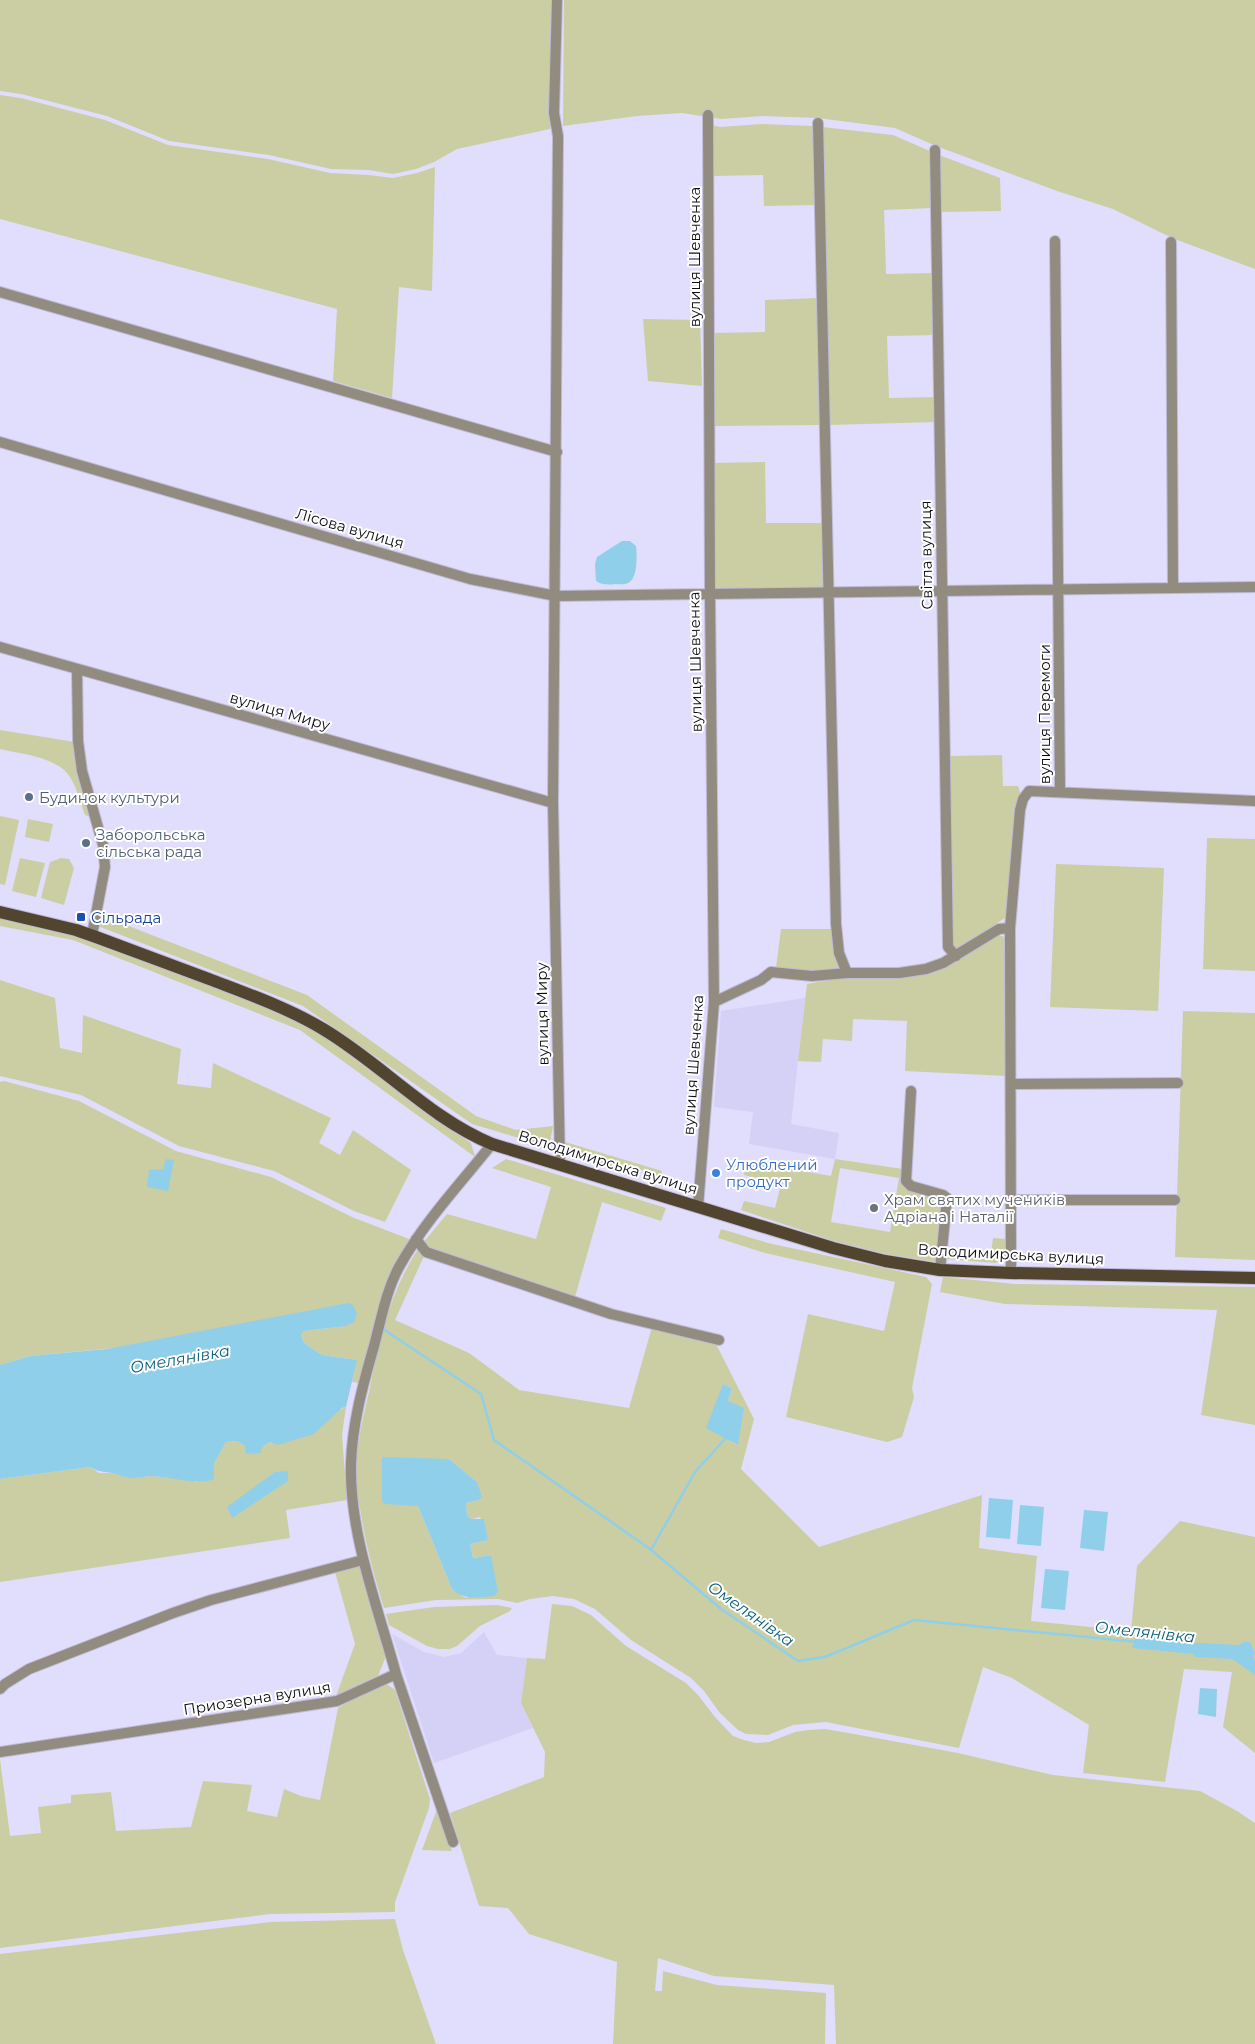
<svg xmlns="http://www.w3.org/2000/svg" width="1255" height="2044" font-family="Montserrat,sans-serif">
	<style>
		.built { fill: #d5d0f6 }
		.green { fill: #cbcea2; fill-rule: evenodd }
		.water { fill: #90cfe9 }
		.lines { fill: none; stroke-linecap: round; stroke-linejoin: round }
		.stream { stroke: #90cfe9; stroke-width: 2.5 }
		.minor-casing { stroke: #bfbbd7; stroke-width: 12 }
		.major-casing { stroke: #bfbbd7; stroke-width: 14 }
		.minor { stroke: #928b7f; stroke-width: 10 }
		.major { stroke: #514530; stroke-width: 12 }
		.service-dot { fill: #5c6f8a; stroke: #fff; stroke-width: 2 }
		.transit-dot { fill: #1a4fb4; stroke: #fff; stroke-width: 2 }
		.shop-dot { fill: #3f7fe0; stroke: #fff; stroke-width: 2 }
		.worship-dot { fill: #6b7280; stroke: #fff; stroke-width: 2 }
		.labels { text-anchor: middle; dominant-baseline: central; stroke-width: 4; stroke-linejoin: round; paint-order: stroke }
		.street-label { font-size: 15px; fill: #0c0b15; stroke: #fff }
		.service-label { font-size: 15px; fill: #4e5e75; stroke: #fff; text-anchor: start }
		.transit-label { font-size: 15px; fill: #164399; stroke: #fff; text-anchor: start }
		.shop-label { font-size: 15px; fill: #366cbe; stroke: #fff; text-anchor: start }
		.worship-label { font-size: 15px; fill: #5b616d; stroke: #fff; text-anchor: start }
		.water-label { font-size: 16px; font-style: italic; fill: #0d617b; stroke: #fff }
	</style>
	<rect width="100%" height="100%" fill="#e1ddfc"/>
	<path class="built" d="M805 998 791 1124 839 1133 835 1159 749 1144 753 1112 714 1107 721 1011Z
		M484 1632 497 1655 527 1658 521 1703 533 1728 434 1763 392 1634 424 1652 444 1657 461 1653Z"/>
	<path class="green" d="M0 0H551L550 129 457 149 434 162 416 169 393 174 369 170 331 169 269 155 169 141 107 116 21 94 0 91Z
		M564 0H1255V269L1172 238 1113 209 1057 191 936 146 895 128 818 118 762 116 721 119 682 113 637 116 563 126Z
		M0 95 21 98 105 120 168 145 268 159 330 173 369 175 393 178 417 173 435 167 432 291 399 287 392 398 333 381 337 309 0 219Z
		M762 124 814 126 816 205 764 206 763 175 712 176V125L720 127Z
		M822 127 893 135 932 152 933 208 884 210 886 274 935 273V335L887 336 889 398 936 397V422L828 425Z
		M939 155 1000 178 1001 211 940 212Z
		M818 298 820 425 713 426V333L765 332V300Z
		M643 319 700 320 702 386 648 381Z
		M765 462 766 523H822L824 588 714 589 713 463Z
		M0 730 75 742 91 817 85 815C80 801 75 779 63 769 46 756 21 754 0 749Z
		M1002 755 1003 786H1018L1021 796 1006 917 957 951 952 946 949 756Z
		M0 816 19 820 5 885 0 884Z
		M28 819 53 824 49 842 25 837Z
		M1207 838 1255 839V971L1203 969Z
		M20 858 45 863 36 897 12 891Z
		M61 858 69 859 74 868 64 905 41 898 50 862Z
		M1056 864 1164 868 1158 1011 1050 1007Z
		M100 915 307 995 476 1116 516 1130 553 1126 549 1147 472 1124 303 1006 98 926Z
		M0 916 76 934 232 993 307 1025 355 1056 425 1112 471 1143 475 1157 300 1030 73 940 0 926Z
		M781 929H833L841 968 812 972 776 968Z
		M997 935 1005 937 1006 1076 905 1071 907 1021 853 1019 852 1041 823 1039 821 1062 798 1061 807 984 847 977 945 967Z
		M0 980 55 998 60 1048 82 1053 83 1015 181 1049 177 1084 211 1088 213 1063 331 1118 319 1143 340 1155 353 1130 411 1170 385 1222 354 1211 274 1171 179 1146 81 1095 0 1076Z
		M1183 1011 1255 1013V1260L1175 1257Z
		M4 1081 79 1101 176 1151 271 1177 352 1217 409 1239 393 1268 382 1294 359 1383 352 1382 356 1360 322 1355 304 1343 301 1335 304 1331 346 1326 30 1356 0 1365V1082Z
		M565 1142 662 1171 659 1182 650 1180 652 1173 628 1166 625 1172 566 1155Z
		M506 1159 666 1208 661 1221 602 1202 575 1297 428 1251 423 1243 447 1214 536 1239 551 1187 492 1168Z
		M835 1159 903 1169V1182L944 1199 936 1262 886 1254 834 1241 741 1210 744 1201 775 1208 781 1184 744 1175 746 1161 831 1176ZM840 1168 899 1178 890 1232 831 1222Z
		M721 1229 768 1243 926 1277 932 1284 912 1388 914 1397 902 1437 887 1442 786 1417 808 1314 884 1331 895 1282 765 1253 718 1238Z
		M993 1238 1006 1239 1005 1255 996 1263 944 1259 945 1249 991 1253Z
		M418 1249 424 1256 395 1320 469 1353 519 1390 629 1408 652 1327 715 1342 754 1419 741 1469 819 1547 982 1495 979 1548 1037 1556 1031 1621 1131 1631 1137 1566 1180 1521 1255 1537V1753L1223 1727 1232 1672 1184 1669 1165 1782 1083 1773 1089 1725 1012 1678 983 1667 959 1748 826 1722 793 1725 768 1735 746 1734 738 1730 720 1713 704 1691 691 1678 631 1640 595 1609 574 1599 553 1596 530 1599 517 1603 498 1599 436 1600 384 1608C375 1579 367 1550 362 1520 360 1507 357 1495 356 1482 355 1451 362 1422 369 1392 379 1341 389 1294 418 1249ZM723 1384 732 1388 728 1401 737 1445 726 1438ZM449 1459 477 1482 479 1500 466 1503 467 1516 472 1519 480 1517 488 1540 470 1544 473 1558 491 1555 467 1598 462 1596 452 1589 418 1506Z
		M943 1277 1015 1284 1255 1287V1425L1201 1415 1217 1310 1005 1304 940 1292Z
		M346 1407 342 1435 347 1500 286 1510 290 1538 0 1582V1479L90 1467 99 1473H113L132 1478 152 1476 186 1479 196 1482 214 1479V1464L226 1442 237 1441 245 1446H263Z
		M359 1565 386 1656 378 1676 336 1696 355 1644 335 1572Z
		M552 1604 572 1606 591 1615 626 1646 686 1683 698 1695 715 1717 733 1736 744 1740 756 1743 769 1742 795 1732 809 1730 825 1729 843 1732 958 1753 1053 1775 1200 1791 1237 1811 1255 1823V2044H836L834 1985 714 1976 658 1958 655 1991H662L663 1971 717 1985 826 1993 825 2044H613L617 1962 529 1934 508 1908 479 1906 450 1813 544 1777 545 1752 521 1703 527 1658 545 1659Z
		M497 1605 512 1608 510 1611 480 1626 457 1646 450 1649H438L427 1646 389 1625 386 1614 434 1607Z
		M383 1683 388 1685 395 1690 430 1799 429 1808 395 1902V1912L270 1914 0 1948V1759L10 1836 41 1833 38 1807 71 1803V1795L111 1792 116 1831 191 1827 203 1781 252 1785 247 1811 277 1817 284 1789 301 1796 320 1800 338 1708Z
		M437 1809 452 1851 422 1850Z
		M395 1919 403 1950 436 2044H0V1954L270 1922Z"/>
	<path class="water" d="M622 541H630L636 546C637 555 638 579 628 583 624 585 619 584 615 584 608 585 602 585 596 581L595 564 597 557Z
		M166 1159 174 1160 168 1191 147 1187 149 1170 163 1169Z
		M348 1303 353 1305 357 1314 354 1322 346 1326 304 1331 301 1335 304 1343 322 1355 357 1360 346 1407 342 1408 314 1434 278 1445 271 1442 263 1446 260 1453 246 1454 245 1446 237 1441 226 1442 214 1464V1479C200 1486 170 1477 153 1476 146 1476 138 1479 130 1478 125 1477 120 1475 116 1474 105 1471 100 1473 90 1467L0 1479V1365L30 1356 107 1349Z
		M723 1384 732 1388 728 1401 744 1408 738 1445 706 1428Z
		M382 1457 449 1459 477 1482 482 1497 479 1500 466 1503 467 1516 472 1519H484L488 1540 470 1544 473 1558 491 1555 498 1592 494 1596C479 1597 464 1601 452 1589L418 1506 384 1504 382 1500Z
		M288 1471V1481L232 1518 227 1507 275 1472Z
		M989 1498 1013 1500 1010 1539 986 1537Z
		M1020 1505 1044 1507 1041 1546 1017 1544Z
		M1084 1510 1108 1512 1104 1551 1080 1548Z
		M1045 1569 1069 1571 1065 1610 1041 1608Z
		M1138 1631C1166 1644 1208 1643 1239 1645L1244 1642H1250L1255 1653 1253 1658 1255 1660V1675L1232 1659 1195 1657 1193 1654 1132 1648Z
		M1200 1688 1217 1689 1216 1717 1198 1714Z"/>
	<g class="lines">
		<path class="stream" d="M383 1329 481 1394 494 1440 650 1549 721 1609 798 1661 825 1657 914 1620 1137 1642
			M651 1550 695 1472 726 1438"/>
		<defs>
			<path id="minor" d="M557 0 554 113 558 136 553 803 560 1165
				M818 123 836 924 839 953 847 973
				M935 150 948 947 956 956
				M1055 241 1060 792
				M1171 242 1173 588
				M0 292 557 452
				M0 442 470 579 556 596 1255 587
				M0 647 553 803
				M77 669 78 741 82 771 103 845 105 867 92 935
				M714 1002 761 980 771 972 812 976 847 973H899L926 969 943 963 999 929 1010 928
				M1011 1084 1178 1083
				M911 1091 906 1181 911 1186 943 1195 947 1198 940 1270
				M1011 1200H1175
				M698 1207 714 1002 710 594 708 115
				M416 1239 426 1252 611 1314 719 1340
				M1011 1273 1010 928 1020 810 1023 799 1029 791 1255 801
				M396 1674 453 1842
				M0 1689 5 1684 29 1669 173 1613 211 1600 363 1560
				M0 1752 337 1701 396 1674C378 1608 349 1533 351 1464 352 1425 363 1384 374 1346 381 1320 386 1291 399 1267 424 1222 460 1184 492 1144"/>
			<path id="major" d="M0 912 76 930 96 937C134 951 171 965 209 979 248 994 288 1008 323 1029 382 1064 429 1118 492 1144L833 1248 885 1261 940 1270 1011 1273 1255 1278"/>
		</defs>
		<use href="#minor" class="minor-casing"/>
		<use href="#major" class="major-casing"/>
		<use href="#minor" class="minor"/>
		<use href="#major" class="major"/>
	</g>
	<g class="service-dot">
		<circle cx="29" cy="797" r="5"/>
		<circle cx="86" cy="843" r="5"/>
	</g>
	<rect class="transit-dot" x="76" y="912" width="10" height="10" rx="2.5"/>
	<circle class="shop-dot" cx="716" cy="1173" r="5"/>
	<circle class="worship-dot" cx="874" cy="1208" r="5"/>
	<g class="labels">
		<g class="street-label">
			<text transform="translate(694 257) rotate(-90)">вулиця Шевченка</text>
			<text transform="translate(350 528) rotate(16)">Лісова вулиця</text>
			<text transform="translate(926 555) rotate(-91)">Світла вулиця</text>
			<text transform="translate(695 662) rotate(-91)">вулиця Шевченка</text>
			<text transform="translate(280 711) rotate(16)">вулиця Миру</text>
			<text transform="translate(1044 714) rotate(-90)">вулиця Перемоги</text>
			<text transform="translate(542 1014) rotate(-91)">вулиця Миру</text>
			<text transform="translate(693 1065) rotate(-86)">вулиця Шевченка</text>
			<text transform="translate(608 1162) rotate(17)">Володимирська вулиця</text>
			<text transform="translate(1011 1254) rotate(3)">Володимирська вулиця</text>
			<text transform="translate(257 1698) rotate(-9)">Приозерна вулиця</text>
		</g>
		<g class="service-label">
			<text x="39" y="797">Будинок культури</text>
			<text x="96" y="834">Заборольська<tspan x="96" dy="17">сільська рада</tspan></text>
		</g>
		<g class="transit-label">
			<text x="91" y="917">Сільрада</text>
		</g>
		<g class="shop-label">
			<text x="726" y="1164">Улюблений<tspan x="726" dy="17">продукт</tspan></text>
		</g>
		<g class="worship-label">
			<text x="884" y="1199">Храм святих мучеників<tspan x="884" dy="17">Адріана і Наталії</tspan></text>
		</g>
		<g class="water-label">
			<text transform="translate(180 1359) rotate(-10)">Омелянівка</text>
			<text transform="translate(751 1614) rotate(35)">Омелянівка</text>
			<text transform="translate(1145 1632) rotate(6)">Омелянівка</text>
		</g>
	</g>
</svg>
